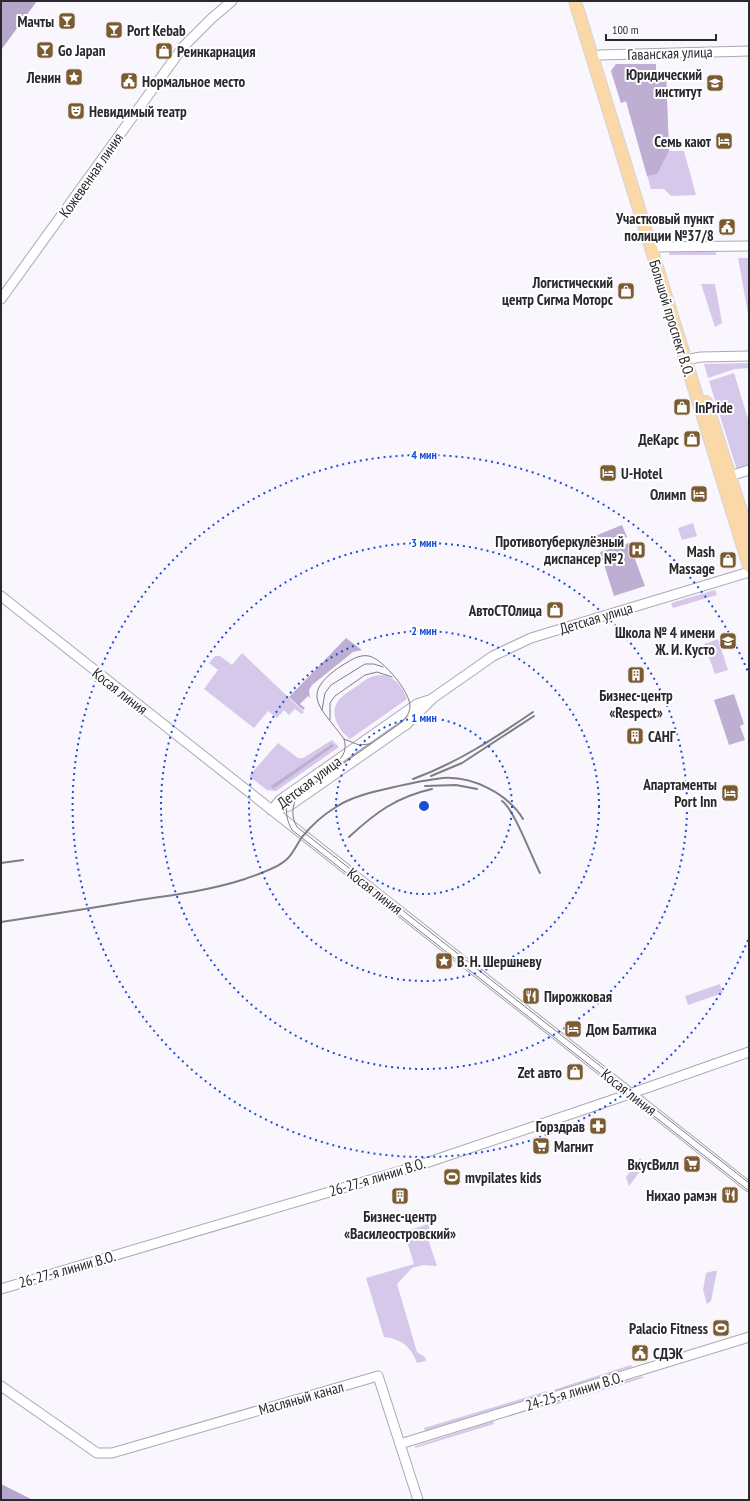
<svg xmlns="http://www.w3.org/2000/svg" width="750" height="1501" font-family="'PT Sans Narrow',sans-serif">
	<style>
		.green { fill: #d6c8ea }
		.forest { fill: #bdaed2 }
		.water { fill: #b5a6ca }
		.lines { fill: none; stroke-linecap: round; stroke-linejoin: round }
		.minor-casing { stroke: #aca8b1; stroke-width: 11 }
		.major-casing { stroke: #d4d4d5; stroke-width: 14 }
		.minor { stroke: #fff; stroke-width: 9 }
		.major { stroke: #fbd8a7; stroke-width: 12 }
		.tram { stroke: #7f7d83; stroke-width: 1 }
		.rail { stroke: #7f7d83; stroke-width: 2 }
		.ring { fill: none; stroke: #1d4ed8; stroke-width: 2; stroke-dasharray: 2 4 }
		.labels { text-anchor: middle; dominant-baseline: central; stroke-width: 4; stroke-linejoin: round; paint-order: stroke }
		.poi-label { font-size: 15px; font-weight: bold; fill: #2a292d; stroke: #fff; text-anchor: end }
		.street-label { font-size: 15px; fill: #2a292d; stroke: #fff }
		.centre { fill: #1d4ed8; stroke: #fff; stroke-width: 2 }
		.ring-label { font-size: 12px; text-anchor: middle; font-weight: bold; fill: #1d4ed8; stroke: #fff; stroke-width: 4; stroke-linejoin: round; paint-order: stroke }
	</style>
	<rect width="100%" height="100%" fill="#f9f6fe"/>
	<path class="green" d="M616 64H656V75H666L669 151H684L696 195 671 196 664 189H651L626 101 621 103 611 71Z
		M716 251V255H669V252Z
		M738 258H749V319Z
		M701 284H715L722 323 715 327Z
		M749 363V368L735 369 708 378 704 364Z
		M734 373 749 422V466L737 470 709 381Z
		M693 523 697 536 682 540 678 528Z
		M715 590 717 595 673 608 671 603Z
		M718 639 728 670 715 674 704 644Z
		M242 653 304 712 302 714 295 709 289 715 284 710 277 718 268 711 254 728 204 689 218 670 209 663 215 656H220L232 665Z
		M379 675C394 675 402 686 407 699L350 739C339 731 329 714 338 701 342 695 351 690 357 686 364 681 370 676 379 675Z
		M332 740 339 747 276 791 267 790 249 776 278 743 298 758H303Z
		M720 984 723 993 688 1005 685 996Z
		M640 1158 644 1162V1166L629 1186 626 1177Z
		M428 1224 432 1238 428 1239 437 1266 423 1265 412 1268 397 1284 417 1352 425 1357 426 1361 417 1363C411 1347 402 1339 384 1337L366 1278 414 1264 404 1232Z
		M713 1271H717L711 1301 707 1304 703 1290 706 1273Z
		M631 1365 632 1367 555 1391 553 1390Z
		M643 1376V1378L548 1407 547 1405Z
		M547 1391 548 1394 425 1431 424 1428Z
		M493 1421 494 1424 415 1448V1446Z"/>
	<path class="forest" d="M616 64H656V75H666L669 151 657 174 647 176 626 101 621 103 611 71Z
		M622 525 627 537 599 547 595 536Z
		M629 543 645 586 614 596 600 552Z
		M346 638 362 650 353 652 312 685 309 690 310 698 308 696 300 704 305 708 303 710 289 697Z
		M734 694 744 724 740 726 745 740 729 745 714 700Z
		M332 744 334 746 273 789 271 786Z"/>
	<path class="water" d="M1 1H37L1 50Z
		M1 1484 33 1500H1Z"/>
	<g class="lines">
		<defs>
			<path id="minor" d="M592 58 600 55 749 51
				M650 247 749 246
				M1 299 183 47 212 18 232 1
				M685 360 701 357 749 356
				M730 476 749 470
				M1 596 749 1187
				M271 810 289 806 407 724 433 698 493 656 531 638 749 572
				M272 810 280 800 417 704 429 700
				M1 1289 414 1167 615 1099 749 1052
				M1 1386 97 1453H112L378 1376 418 1500
				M400 1444 749 1337"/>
			<path id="major" d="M575 1 749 566
				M706 402 749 536"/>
		</defs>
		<use href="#minor" class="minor-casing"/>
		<use href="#major" class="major-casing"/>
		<use href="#minor" class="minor"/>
		<use href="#major" class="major"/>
		<path class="tram" d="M322 710 325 693 331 685 365 664H374L383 667
			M330 720V703L335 696 365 675 377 672 392 677
			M344 739 359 745 370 744
			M749 1183 297 827C291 817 292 807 297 796L402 722C406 717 410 713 410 706 410 692 383 659 369 656 358 654 350 661 341 666 299 695 320 706 344 739 347 749 344 756 336 763L293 793C284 805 285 817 292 830L749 1191"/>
		<path class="rail" d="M431 776 462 763 534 716
			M413 779C457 763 495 738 533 712
			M425 786 456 785 477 789
			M502 801C514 809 532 858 540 873
			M349 837C375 813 396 797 432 789
			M1 863 23 860
			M1 922C47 915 93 908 139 900 175 895 211 890 245 879 258 874 276 869 286 860 293 854 297 844 302 837 311 826 323 815 336 807 351 797 372 792 390 788 407 784 425 780 443 778 473 776 508 794 523 819"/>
	</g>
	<g class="ring">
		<circle cx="424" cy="806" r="88"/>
		<circle cx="424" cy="806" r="175"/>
		<circle cx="424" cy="806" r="263"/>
		<path d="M748 940A351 351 0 1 1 748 672"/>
	</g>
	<defs>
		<symbol id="bar-square" viewBox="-11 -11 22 22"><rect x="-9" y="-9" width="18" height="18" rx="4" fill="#7b5b31" stroke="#fff"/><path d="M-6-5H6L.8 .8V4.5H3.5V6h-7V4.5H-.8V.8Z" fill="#fff"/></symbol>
		<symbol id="shop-square" viewBox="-11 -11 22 22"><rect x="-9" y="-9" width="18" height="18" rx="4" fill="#7b5b31" stroke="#fff"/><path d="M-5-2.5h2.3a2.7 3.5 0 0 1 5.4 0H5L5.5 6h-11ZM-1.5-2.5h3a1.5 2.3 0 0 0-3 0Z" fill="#fff"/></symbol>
		<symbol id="sight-square" viewBox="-11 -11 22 22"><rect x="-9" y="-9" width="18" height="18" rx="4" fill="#7b5b31" stroke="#fff"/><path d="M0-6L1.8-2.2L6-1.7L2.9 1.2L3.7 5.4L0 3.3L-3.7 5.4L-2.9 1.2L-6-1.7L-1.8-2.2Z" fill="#fff"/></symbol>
		<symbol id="civic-square" viewBox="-11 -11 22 22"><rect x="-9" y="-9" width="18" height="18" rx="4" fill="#7b5b31" stroke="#fff"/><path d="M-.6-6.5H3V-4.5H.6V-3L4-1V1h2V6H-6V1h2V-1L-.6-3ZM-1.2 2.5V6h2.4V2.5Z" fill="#fff"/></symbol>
		<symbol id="university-square" viewBox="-11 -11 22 22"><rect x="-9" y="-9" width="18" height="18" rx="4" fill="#7b5b31" stroke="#fff"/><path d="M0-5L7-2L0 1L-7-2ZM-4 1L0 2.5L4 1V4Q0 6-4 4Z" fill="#fff"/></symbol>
		<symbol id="theatre-square" viewBox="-11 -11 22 22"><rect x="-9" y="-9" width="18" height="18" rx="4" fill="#7b5b31" stroke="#fff"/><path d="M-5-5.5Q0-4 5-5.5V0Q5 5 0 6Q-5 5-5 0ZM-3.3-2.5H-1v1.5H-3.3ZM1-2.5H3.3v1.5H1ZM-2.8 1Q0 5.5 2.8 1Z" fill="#fff"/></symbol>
		<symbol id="hotel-square" viewBox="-11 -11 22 22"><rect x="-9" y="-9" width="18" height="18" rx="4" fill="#7b5b31" stroke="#fff"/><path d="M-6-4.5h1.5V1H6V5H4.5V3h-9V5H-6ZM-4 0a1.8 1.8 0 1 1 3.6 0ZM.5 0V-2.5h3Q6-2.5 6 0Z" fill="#fff"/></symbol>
		<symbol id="hospital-square" viewBox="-11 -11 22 22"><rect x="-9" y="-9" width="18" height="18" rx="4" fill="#7b5b31" stroke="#fff"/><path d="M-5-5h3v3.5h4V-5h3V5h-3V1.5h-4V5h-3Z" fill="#fff"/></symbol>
		<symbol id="school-square" viewBox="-11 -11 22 22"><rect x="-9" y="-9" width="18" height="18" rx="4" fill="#7b5b31" stroke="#fff"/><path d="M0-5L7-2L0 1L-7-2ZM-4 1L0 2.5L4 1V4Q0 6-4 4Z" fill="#fff"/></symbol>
		<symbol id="building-square" viewBox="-11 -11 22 22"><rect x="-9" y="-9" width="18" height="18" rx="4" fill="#7b5b31" stroke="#fff"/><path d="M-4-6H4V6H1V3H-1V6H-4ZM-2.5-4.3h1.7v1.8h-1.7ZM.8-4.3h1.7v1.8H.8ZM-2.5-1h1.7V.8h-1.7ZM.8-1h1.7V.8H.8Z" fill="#fff"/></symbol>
		<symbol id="restaurant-square" viewBox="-11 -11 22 22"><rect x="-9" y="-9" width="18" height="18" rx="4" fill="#7b5b31" stroke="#fff"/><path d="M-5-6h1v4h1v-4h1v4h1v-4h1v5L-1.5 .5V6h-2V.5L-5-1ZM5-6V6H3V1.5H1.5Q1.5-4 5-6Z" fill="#fff"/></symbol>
		<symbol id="pharmacy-square" viewBox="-11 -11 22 22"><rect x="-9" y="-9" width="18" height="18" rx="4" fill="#7b5b31" stroke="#fff"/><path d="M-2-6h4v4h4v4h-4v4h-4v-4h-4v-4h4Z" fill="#fff"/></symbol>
		<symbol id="supermarket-square" viewBox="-11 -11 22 22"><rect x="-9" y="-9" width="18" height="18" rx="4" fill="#7b5b31" stroke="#fff"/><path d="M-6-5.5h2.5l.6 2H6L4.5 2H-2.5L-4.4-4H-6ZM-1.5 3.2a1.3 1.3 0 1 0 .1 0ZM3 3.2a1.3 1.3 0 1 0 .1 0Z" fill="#fff"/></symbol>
		<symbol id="stadium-square" viewBox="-11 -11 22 22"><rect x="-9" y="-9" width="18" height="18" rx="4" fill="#7b5b31" stroke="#fff"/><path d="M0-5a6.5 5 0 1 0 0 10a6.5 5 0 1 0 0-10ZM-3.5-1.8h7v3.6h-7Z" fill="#fff"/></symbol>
	</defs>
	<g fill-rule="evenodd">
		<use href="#bar-square" x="57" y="11" width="20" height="20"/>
		<use href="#bar-square" x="104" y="20" width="20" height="20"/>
		<use href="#bar-square" x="35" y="40" width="20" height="20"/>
		<use href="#shop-square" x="154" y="41" width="20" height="20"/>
		<use href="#sight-square" x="64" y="67" width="20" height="20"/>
		<use href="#civic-square" x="119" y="71" width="20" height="20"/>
		<use href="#university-square" x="705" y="73" width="20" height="20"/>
		<use href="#theatre-square" x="66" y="101" width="20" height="20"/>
		<use href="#hotel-square" x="714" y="131" width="20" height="20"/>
		<use href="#civic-square" x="717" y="217" width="20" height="20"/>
		<use href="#shop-square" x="616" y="281" width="20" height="20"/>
		<use href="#shop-square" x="672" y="397" width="20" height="20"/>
		<use href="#shop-square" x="682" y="429" width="20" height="20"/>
		<use href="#hotel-square" x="598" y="463" width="20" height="20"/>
		<use href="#hotel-square" x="689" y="484" width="20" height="20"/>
		<use href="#hospital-square" x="627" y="540" width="20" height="20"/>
		<use href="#shop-square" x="718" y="550" width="20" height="20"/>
		<use href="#shop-square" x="545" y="600" width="20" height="20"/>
		<use href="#school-square" x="718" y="631" width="20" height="20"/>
		<use href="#building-square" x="626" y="665" width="20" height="20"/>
		<use href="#building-square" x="625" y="726" width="20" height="20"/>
		<use href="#hotel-square" x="720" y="783" width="20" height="20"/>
		<use href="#sight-square" x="434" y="951" width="20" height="20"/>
		<use href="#restaurant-square" x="521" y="986" width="20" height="20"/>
		<use href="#hotel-square" x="563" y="1019" width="20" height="20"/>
		<use href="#shop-square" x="565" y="1062" width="20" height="20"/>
		<use href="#pharmacy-square" x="588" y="1116" width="20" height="20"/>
		<use href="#supermarket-square" x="531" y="1136" width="20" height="20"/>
		<use href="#supermarket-square" x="682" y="1154" width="20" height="20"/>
		<use href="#stadium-square" x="442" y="1167" width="20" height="20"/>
		<use href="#restaurant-square" x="720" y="1185" width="20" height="20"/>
		<use href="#building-square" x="390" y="1186" width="20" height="20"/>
		<use href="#stadium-square" x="711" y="1318" width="20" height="20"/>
		<use href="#civic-square" x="630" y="1343" width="20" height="20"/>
	</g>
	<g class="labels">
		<g class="poi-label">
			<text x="54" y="21">Мачты</text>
			<text x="127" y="30" text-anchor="start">Port Kebab</text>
			<text x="58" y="50" text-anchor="start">Go Japan</text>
			<text x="177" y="51" text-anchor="start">Реинкарнация</text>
			<text x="702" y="74">Юридический<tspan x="702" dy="17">институт</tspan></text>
			<text x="61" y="77">Ленин</text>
			<text x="142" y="81" text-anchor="start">Нормальное место</text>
			<text x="89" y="111" text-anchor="start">Невидимый театр</text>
			<text x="711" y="141">Семь кают</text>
			<text x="714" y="218">Участковый пункт<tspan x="714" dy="17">полиции №37/8</tspan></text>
			<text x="613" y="282">Логистический<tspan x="613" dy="17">центр Сигма Моторс</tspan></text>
			<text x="695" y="407" text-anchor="start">InPride</text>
			<text x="679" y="439">ДеКарс</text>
			<text x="621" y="473" text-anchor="start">U-Hotel</text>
			<text x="686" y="494">Олимп</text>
			<text x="624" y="541">Противотуберкулёзный<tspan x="624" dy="17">диспансер №2</tspan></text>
			<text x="715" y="551">Mash<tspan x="715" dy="17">Massage</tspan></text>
			<text x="542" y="610">АвтоСТОлица</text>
			<text x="715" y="632">Школа № 4 имени<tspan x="715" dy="17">Ж. И. Кусто</tspan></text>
			<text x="636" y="695" text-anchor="middle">Бизнес-центр<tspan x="636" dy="17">«Respect»</tspan></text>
			<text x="648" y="736" text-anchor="start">САНГ</text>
			<text x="717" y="784">Апартаменты<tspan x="717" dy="17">Port Inn</tspan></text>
			<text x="457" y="961" text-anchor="start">В. Н. Шершневу</text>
			<text x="544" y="996" text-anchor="start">Пирожковая</text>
			<text x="586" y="1029" text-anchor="start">Дом Балтика</text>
			<text x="562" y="1072">Zet авто</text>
			<text x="585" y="1126">Горздрав</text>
			<text x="554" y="1146" text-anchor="start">Магнит</text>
			<text x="679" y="1164">ВкусВилл</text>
			<text x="465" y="1177" text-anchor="start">mvpilates kids</text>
			<text x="717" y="1195">Нихао рамэн</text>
			<text x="400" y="1216" text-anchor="middle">Бизнес-центр<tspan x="400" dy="17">«Василеостровский»</tspan></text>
			<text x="708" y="1328">Palacio Fitness</text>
			<text x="653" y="1353" text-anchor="start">СДЭК</text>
		</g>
		<g class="street-label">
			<text transform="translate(670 53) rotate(-2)">Гаванская улица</text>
			<text transform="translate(91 175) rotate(-55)">Кожевенная линия</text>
			<text transform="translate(672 318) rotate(73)">Большой проспект В.О.</text>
			<text transform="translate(596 618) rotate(-17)">Детская улица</text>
			<text transform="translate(120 691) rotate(38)">Косая линия</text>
			<text transform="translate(309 782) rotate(-37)">Детская улица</text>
			<text transform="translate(375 891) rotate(38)">Косая линия</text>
			<text transform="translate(629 1092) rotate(38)">Косая линия</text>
			<text transform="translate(377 1177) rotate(-17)">26-27-я линии В.О.</text>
			<text transform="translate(67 1269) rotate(-16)">26-27-я линии В.О.</text>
			<text transform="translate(574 1391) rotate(-17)">24-25-я линии В.О.</text>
			<text transform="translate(301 1398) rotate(-16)">Масляный канал</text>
		</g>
	</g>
	<circle cx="424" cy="806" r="6" class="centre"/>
	<g class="ring-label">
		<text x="424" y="459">4 мин</text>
		<text x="424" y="547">3 мин</text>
		<text x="424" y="635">2 мин</text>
		<text x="424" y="722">1 мин</text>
	</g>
	<rect width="750" height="1501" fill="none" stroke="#2a292d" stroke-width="4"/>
	<path d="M606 34v6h110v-6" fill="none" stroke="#2a292d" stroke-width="2"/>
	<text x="612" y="34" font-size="12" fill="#2a292d" stroke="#ffffff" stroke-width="3" paint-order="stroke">100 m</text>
</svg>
